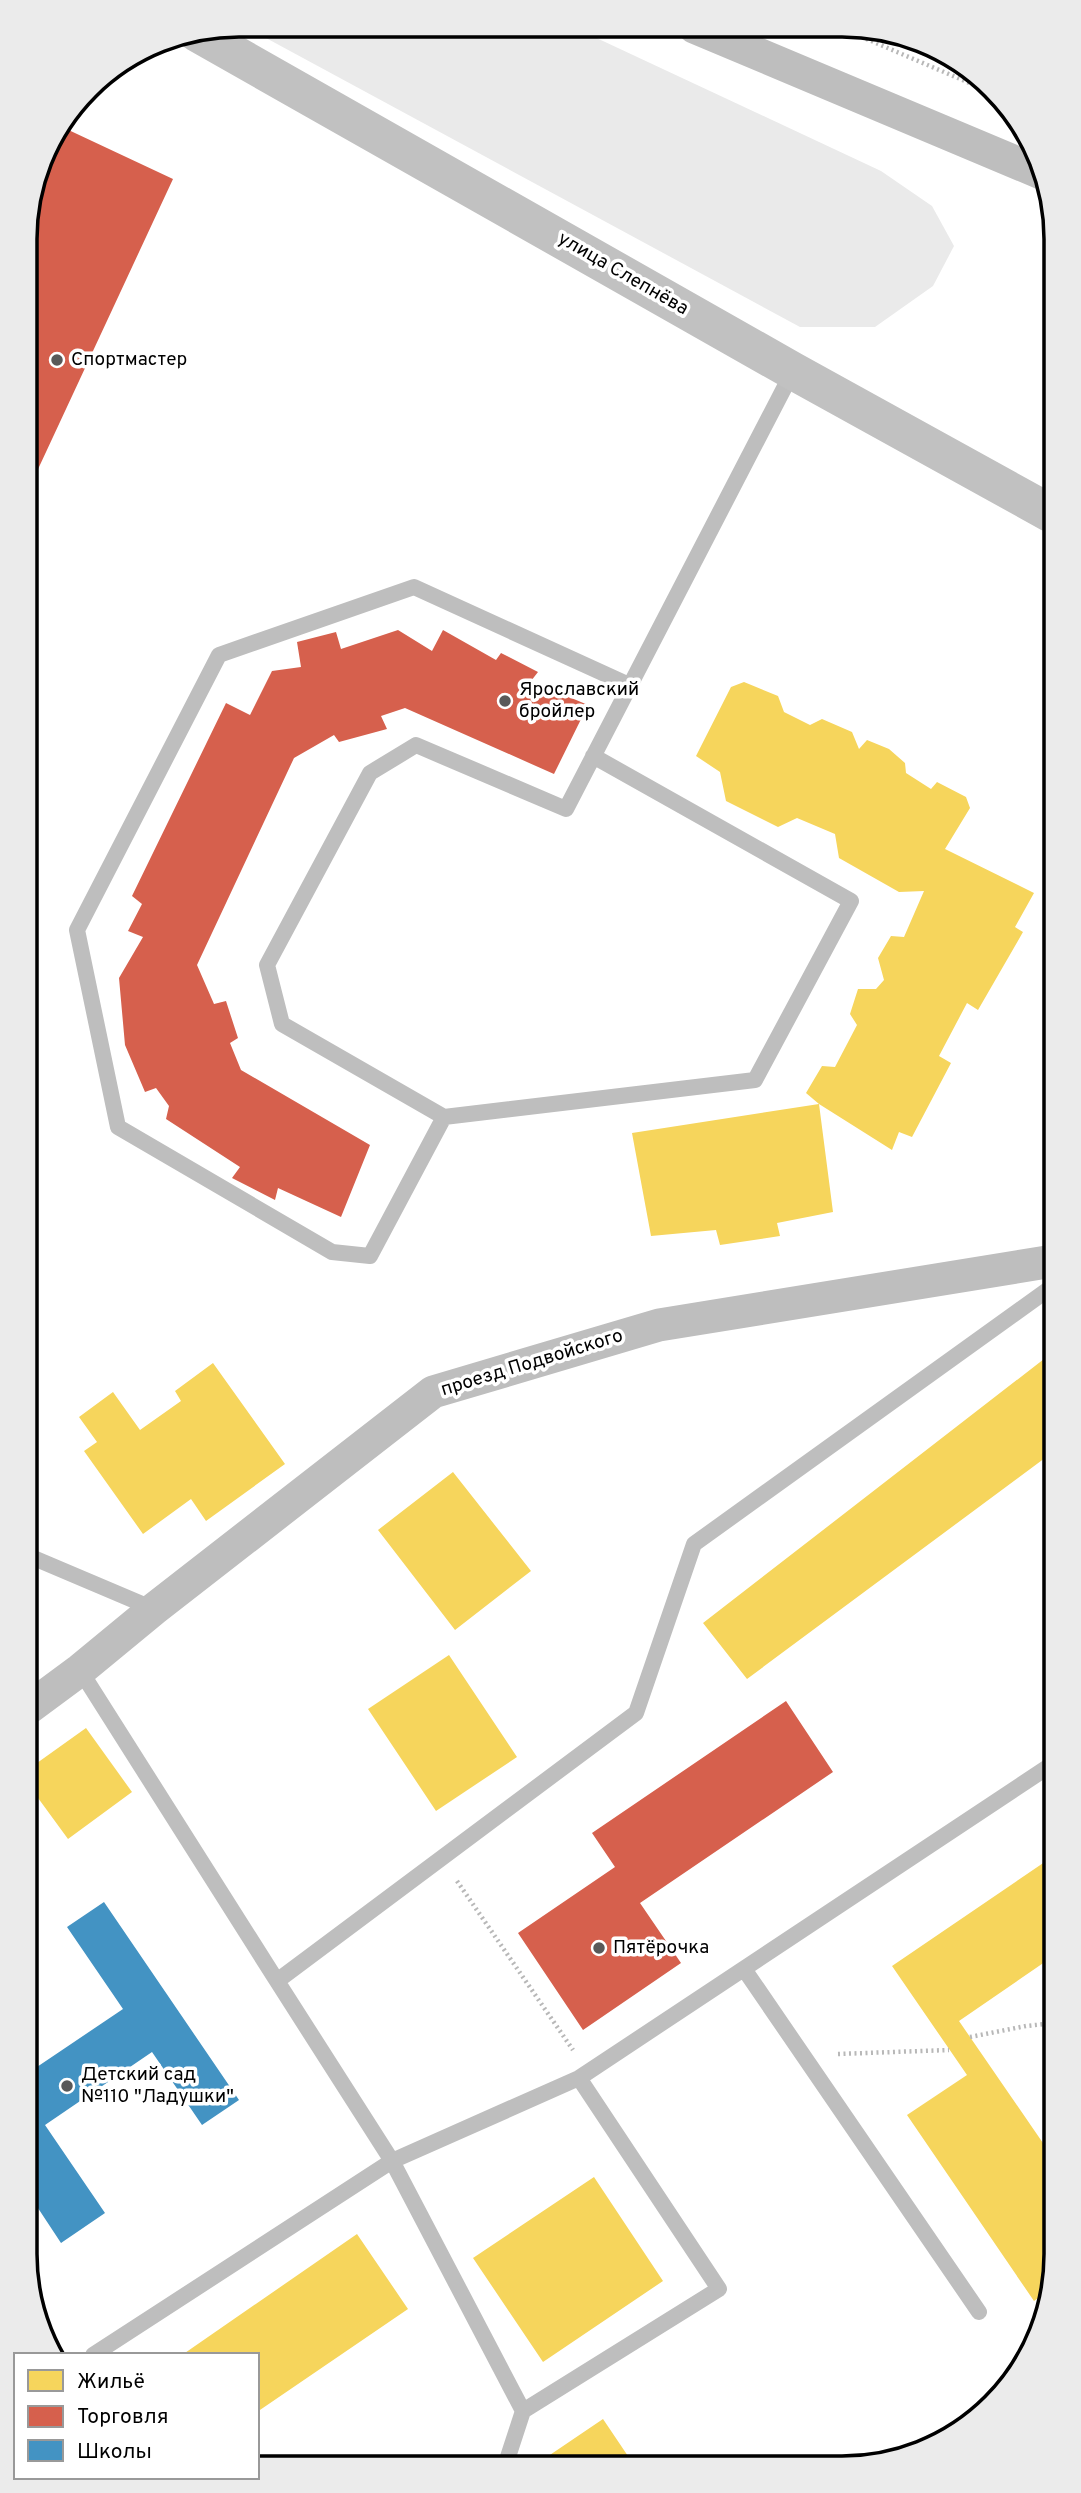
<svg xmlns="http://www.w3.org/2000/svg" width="1081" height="2493" font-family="Overpass,sans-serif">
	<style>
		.green { fill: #eaeaea }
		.homes { fill: #f6d55c }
		.shops { fill: #d6604d }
		.schools { fill: #4393c3 }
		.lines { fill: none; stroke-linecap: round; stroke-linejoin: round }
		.path { stroke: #b8b8b8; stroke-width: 4.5; stroke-dasharray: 2 3.5; stroke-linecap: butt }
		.lane { stroke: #bebebe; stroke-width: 16 }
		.street { stroke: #bebebe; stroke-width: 33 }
		.secondary { stroke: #c1c1c1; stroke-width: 38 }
		.poi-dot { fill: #595959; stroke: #fff; stroke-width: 2.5 }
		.labels { text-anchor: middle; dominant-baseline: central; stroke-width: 7; stroke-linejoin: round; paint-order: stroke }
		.street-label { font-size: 19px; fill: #000; stroke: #fff }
		.poi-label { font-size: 19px; fill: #000; stroke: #fff; text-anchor: start }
		.rim { fill: none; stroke: #000; stroke-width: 3.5 }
	</style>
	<rect width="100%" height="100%" fill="#fff"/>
	<path class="green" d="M242 25 573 27 881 171 932 206 954 246 933 286 875 327H800Z"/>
	<path class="homes" d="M744 682 778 696 784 712 810 725 822 719 852 732 859 749 867 740 889 749 905 763 906 773 931 789 937 782 966 797 970 808 945 849 1034 893 1015 927 1023 932 978 1010 967 1003 939 1056 951 1063 912 1137 899 1132 892 1150 819 1104 806 1093 822 1066 835 1067 857 1025 850 1014 858 989H876L884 980 878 958 891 936 904 937 924 891 899 892 839 858 835 834 797 818 778 827 726 801 720 772 696 756 731 687Z
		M819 1104 833 1212 777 1223 780 1236 720 1245 716 1230 651 1236 632 1133Z
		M1053 1352V1452L747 1679 703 1623Z
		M213 1363 285 1464 206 1521 191 1499 143 1534 84 1451 97 1442 79 1417 113 1392 140 1430 181 1401 175 1391Z
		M453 1472 531 1571 455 1630 378 1530Z
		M449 1655 517 1757 436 1811 368 1709Z
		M86 1728 132 1792 68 1839 30 1787V1768Z
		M1055 1855V1955L959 2021 1056 2162V2269L1051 2289 1034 2301 907 2115 967 2075 892 1966Z
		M594 2177 663 2281 543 2362 473 2258Z
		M357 2234 408 2309 257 2412V2355H182Z
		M603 2419 632 2462 538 2463Z"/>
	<path class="shops" d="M60 126 173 179 26 495 25 224 47 143Z
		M398 630 432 651 443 630 496 660 501 653 538 672 531 681 588 705 554 774 405 708 381 716 387 729 339 742 334 735 294 758 197 965 214 1004 226 1001 238 1038 230 1043 241 1070 370 1145 341 1217 278 1188 275 1200 232 1178 240 1167 166 1119 169 1106 156 1088 145 1092 125 1045 119 978 143 937 128 931 142 904 132 896 226 703 250 715 272 671 301 667 297 642 336 632 341 649Z
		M786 1701 833 1772 640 1903 681 1963 583 2030 518 1933 615 1867 592 1833Z"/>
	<path class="schools" d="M104 1902 239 2100 202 2125 152 2052 45 2125 105 2213 61 2243 32 2199 31 2071 123 2009 67 1927Z"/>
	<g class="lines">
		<path class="path" d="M841 28 1000 96
			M457 1881 573 2050
			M970 2037 1026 2026 1055 2023
			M838 2054 949 2050"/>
		<path class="lane" d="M629 685 414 587 219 655 77 930 118 1127 332 1252 370 1256 444 1117 282 1024 267 965 370 773 416 745 566 809 793 371
			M444 1117 755 1080 851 901 593 756
			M29 1556 154 1609
			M80 1670 277 1981 636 1713 694 1544 1053 1286
			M744 1969 979 2312
			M277 1981 392 2161 523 2411 506 2463
			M579 2078 1054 1763
			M93 2355 392 2161 579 2078 719 2289 523 2411"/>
		<path class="street" d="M694 27 1046 175
			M30 1707 80 1670 154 1609 433 1392 659 1325 1053 1261"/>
		<path class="secondary" d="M197 33 793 371 1050 513"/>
	</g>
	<g class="poi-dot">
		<circle cx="57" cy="360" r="7"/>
		<circle cx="505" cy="701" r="7"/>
		<circle cx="599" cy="1948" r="7"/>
		<circle cx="67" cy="2086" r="7"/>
	</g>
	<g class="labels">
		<g class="street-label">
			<text transform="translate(623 274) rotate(30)">улица Слепнёва</text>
			<text transform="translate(532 1363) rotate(-17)">проезд Подвойского</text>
		</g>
		<g class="poi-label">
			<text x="71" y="360">Спортмастер</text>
			<text x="519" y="690">Ярославский<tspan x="519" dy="22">бройлер</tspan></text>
			<text x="613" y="1948">Пятёрочка</text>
			<text x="81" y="2075">Детский сад<tspan x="81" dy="22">№110 "Ладушки"</tspan></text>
		</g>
	</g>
	<path d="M0 0H1081V2493H0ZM239 37H842A202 202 0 0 1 1044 239V2254A202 202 0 0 1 842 2456H239A202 202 0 0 1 37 2254V239A202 202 0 0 1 239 37Z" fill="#ebebeb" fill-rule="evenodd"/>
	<path class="rim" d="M239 37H842A202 202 0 0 1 1044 239V2254A202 202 0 0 1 842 2456H239A202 202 0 0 1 37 2254V239A202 202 0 0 1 239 37Z"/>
	<rect x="14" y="2353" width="245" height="126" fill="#ffffff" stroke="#999999" stroke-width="2"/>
	<rect x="28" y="2370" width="35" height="21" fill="#f6d55c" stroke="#999999" stroke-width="2"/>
	<text x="77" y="2388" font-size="21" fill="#000000">Жильё</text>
	<rect x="28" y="2406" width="35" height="21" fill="#d6604d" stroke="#999999" stroke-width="2"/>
	<text x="77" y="2423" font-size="21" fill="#000000">Торговля</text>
	<rect x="28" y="2440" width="35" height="21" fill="#4393c3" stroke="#999999" stroke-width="2"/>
	<text x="77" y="2458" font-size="21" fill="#000000">Школы</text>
</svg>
